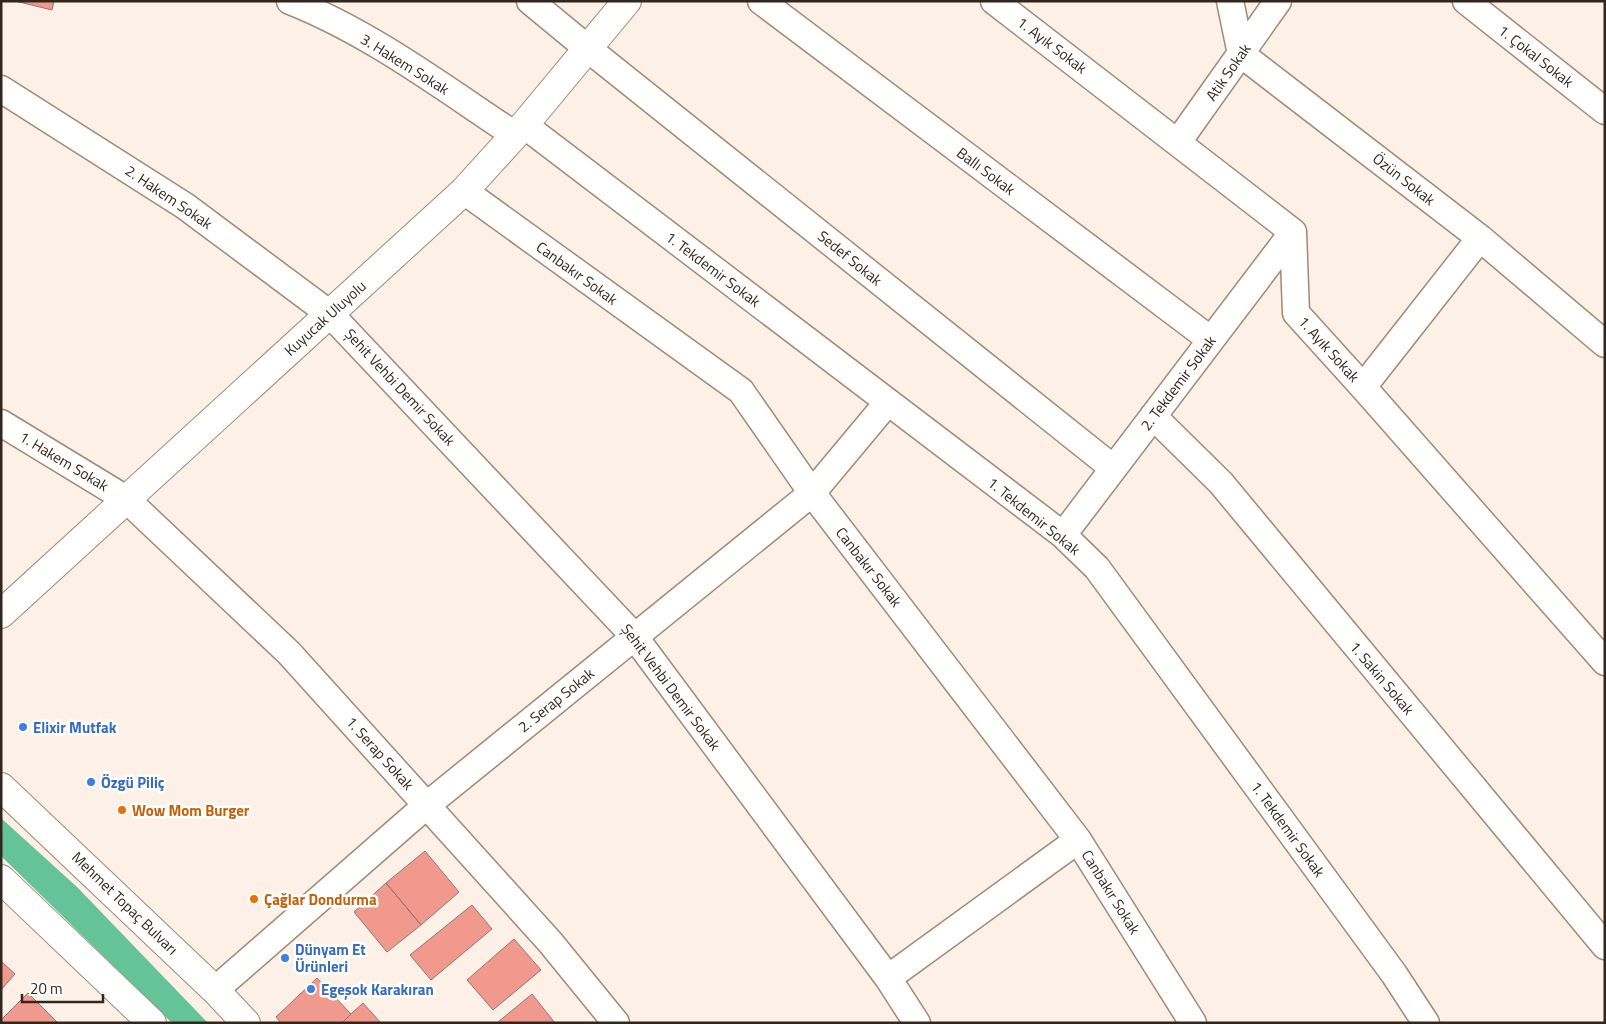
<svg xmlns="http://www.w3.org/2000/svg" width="1606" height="1024" font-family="'Titillium Web',sans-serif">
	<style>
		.forest { fill: #65c39a }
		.building { fill: #f2998d; stroke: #96746f }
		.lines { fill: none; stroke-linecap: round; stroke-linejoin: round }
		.minor-casing { stroke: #a38974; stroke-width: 29 }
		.tertiary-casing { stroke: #a38974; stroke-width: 30 }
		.secondary-casing { stroke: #a38974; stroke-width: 30 }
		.minor { stroke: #fff; stroke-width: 26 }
		.tertiary { stroke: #fff; stroke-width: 28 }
		.secondary { stroke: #fff; stroke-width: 28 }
		.shop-dot { fill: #3f7fe0; stroke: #fff; stroke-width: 2 }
		.food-dot { fill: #e8710a; stroke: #fff; stroke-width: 2 }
		.labels { text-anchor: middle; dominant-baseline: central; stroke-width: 5; stroke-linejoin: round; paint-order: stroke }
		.street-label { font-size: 15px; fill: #31271e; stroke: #fff }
		.shop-label { font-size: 15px; font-weight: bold; fill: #366cbe; stroke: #fff; text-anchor: start }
		.food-label { font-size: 15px; font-weight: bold; fill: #c56008; stroke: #fff; text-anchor: start }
	</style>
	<rect width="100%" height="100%" fill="#fcf0e7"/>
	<path class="forest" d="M1 818 77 887 208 1023H172L1 856Z"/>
	<path class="building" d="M15 1H54L52 10Z
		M425 851 459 892 421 925 386 883Z
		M386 883 421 925 387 952 354 912Z
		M472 905 492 929 431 980 410 955Z
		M514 939 541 970 493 1010 467 980Z
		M1 961 15 974 1 990Z
		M317 978 351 1014 342 1023H281L276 1017Z
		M28 993 58 1023H1V1020Z
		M532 994 555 1023H497Z
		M363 1003 381 1023H342L351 1014Z"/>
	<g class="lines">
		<defs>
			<path id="minor" d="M290 1C371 33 442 87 515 135
				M530 1 587 48 1113 468
				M761 1 1211 340
				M994 1 1293 232 1296 313 1363 387 1605 662
				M1230 1 1241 54 1480 238 1605 344
				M1466 1 1605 111
				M1 89 185 206 330 314 634 636 888 978 917 1023
				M524 125 1063 535 1097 568 1394 974 1426 1023
				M1178 142 1278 1
				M464 191 741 391 812 493 1078 840 1193 1023
				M1363 387 1480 238
				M1153 416 1221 483 1605 946
				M1 423 126 499 289 653 550 942 616 1023
				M1063 535 1293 232
				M888 978 1078 840
				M215 990 427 805 812 493 888 402"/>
			<path id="tertiary" d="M1 614 464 191 524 125 627 1"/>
			<path id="secondary" d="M1 787 215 990 246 1023
				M1 879 152 1023"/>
		</defs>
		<use href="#minor" class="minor-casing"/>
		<use href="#tertiary" class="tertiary-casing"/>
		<use href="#secondary" class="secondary-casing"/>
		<use href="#minor" class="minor"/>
		<use href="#tertiary" class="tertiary"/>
		<use href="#secondary" class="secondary"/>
	</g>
	<g class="shop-dot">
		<circle cx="23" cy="727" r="5"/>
		<circle cx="91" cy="782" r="5"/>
		<circle cx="285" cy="958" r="5"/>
		<circle cx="311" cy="989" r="5"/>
	</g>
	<g class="food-dot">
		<circle cx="122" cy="810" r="5"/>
		<circle cx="254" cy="899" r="5"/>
	</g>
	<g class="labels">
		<g class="street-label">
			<text transform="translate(1052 45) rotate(37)">1. Ayık Sokak</text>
			<text transform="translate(1536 56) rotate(38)">1. Çokal Sokak</text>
			<text transform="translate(405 64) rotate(32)">3. Hakem Sokak</text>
			<text transform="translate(1228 72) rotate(-55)">Atik Sokak</text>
			<text transform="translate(986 171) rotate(37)">Ballı Sokak</text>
			<text transform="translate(1404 179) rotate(38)">Özün Sokak</text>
			<text transform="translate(169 197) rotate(34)">2. Hakem Sokak</text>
			<text transform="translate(850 258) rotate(39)">Sedef Sokak</text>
			<text transform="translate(713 269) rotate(37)">1. Tekdemir Sokak</text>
			<text transform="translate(577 273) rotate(36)">Canbakır Sokak</text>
			<text transform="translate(325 318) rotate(-42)">Kuyucak Uluyolu</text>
			<text transform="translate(1329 349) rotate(48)">1. Ayık Sokak</text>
			<text transform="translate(1178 383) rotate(-53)">2. Tekdemir Sokak</text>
			<text transform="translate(400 387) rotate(47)">Şehit Vehbi Demir Sokak</text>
			<text transform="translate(64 461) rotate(31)">1. Hakem Sokak</text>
			<text transform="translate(1034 516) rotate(39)">1. Tekdemir Sokak</text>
			<text transform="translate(869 567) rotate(52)">Canbakır Sokak</text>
			<text transform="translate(1382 678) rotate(50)">1. Sakin Sokak</text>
			<text transform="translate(671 687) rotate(53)">Şehit Vehbi Demir Sokak</text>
			<text transform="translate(556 700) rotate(-39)">2. Serap Sokak</text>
			<text transform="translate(380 753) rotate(48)">1. Serap Sokak</text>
			<text transform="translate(1288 829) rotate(54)">1. Tekdemir Sokak</text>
			<text transform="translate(1111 892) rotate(58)">Canbakır Sokak</text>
			<text transform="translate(125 903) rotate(44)">Mehmet Topaç Bulvarı</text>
		</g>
		<g class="shop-label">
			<text x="33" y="727">Elixir Mutfak</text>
			<text x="101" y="782">Özgü Piliç</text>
			<text x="295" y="949">Dünyam Et<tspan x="295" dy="17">Ürünleri</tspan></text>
			<text x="321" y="989">Egeşok Karakıran</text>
		</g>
		<g class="food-label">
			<text x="132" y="810">Wow Mom Burger</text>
			<text x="264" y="899">Çağlar Dondurma</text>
		</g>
	</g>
	<rect width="1606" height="1024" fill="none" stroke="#31271e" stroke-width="5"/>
	<path d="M22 994v8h81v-8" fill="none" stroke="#31271e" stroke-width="2.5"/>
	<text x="30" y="994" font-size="15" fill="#31271e" stroke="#ffffff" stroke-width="4" paint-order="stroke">20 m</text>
</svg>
